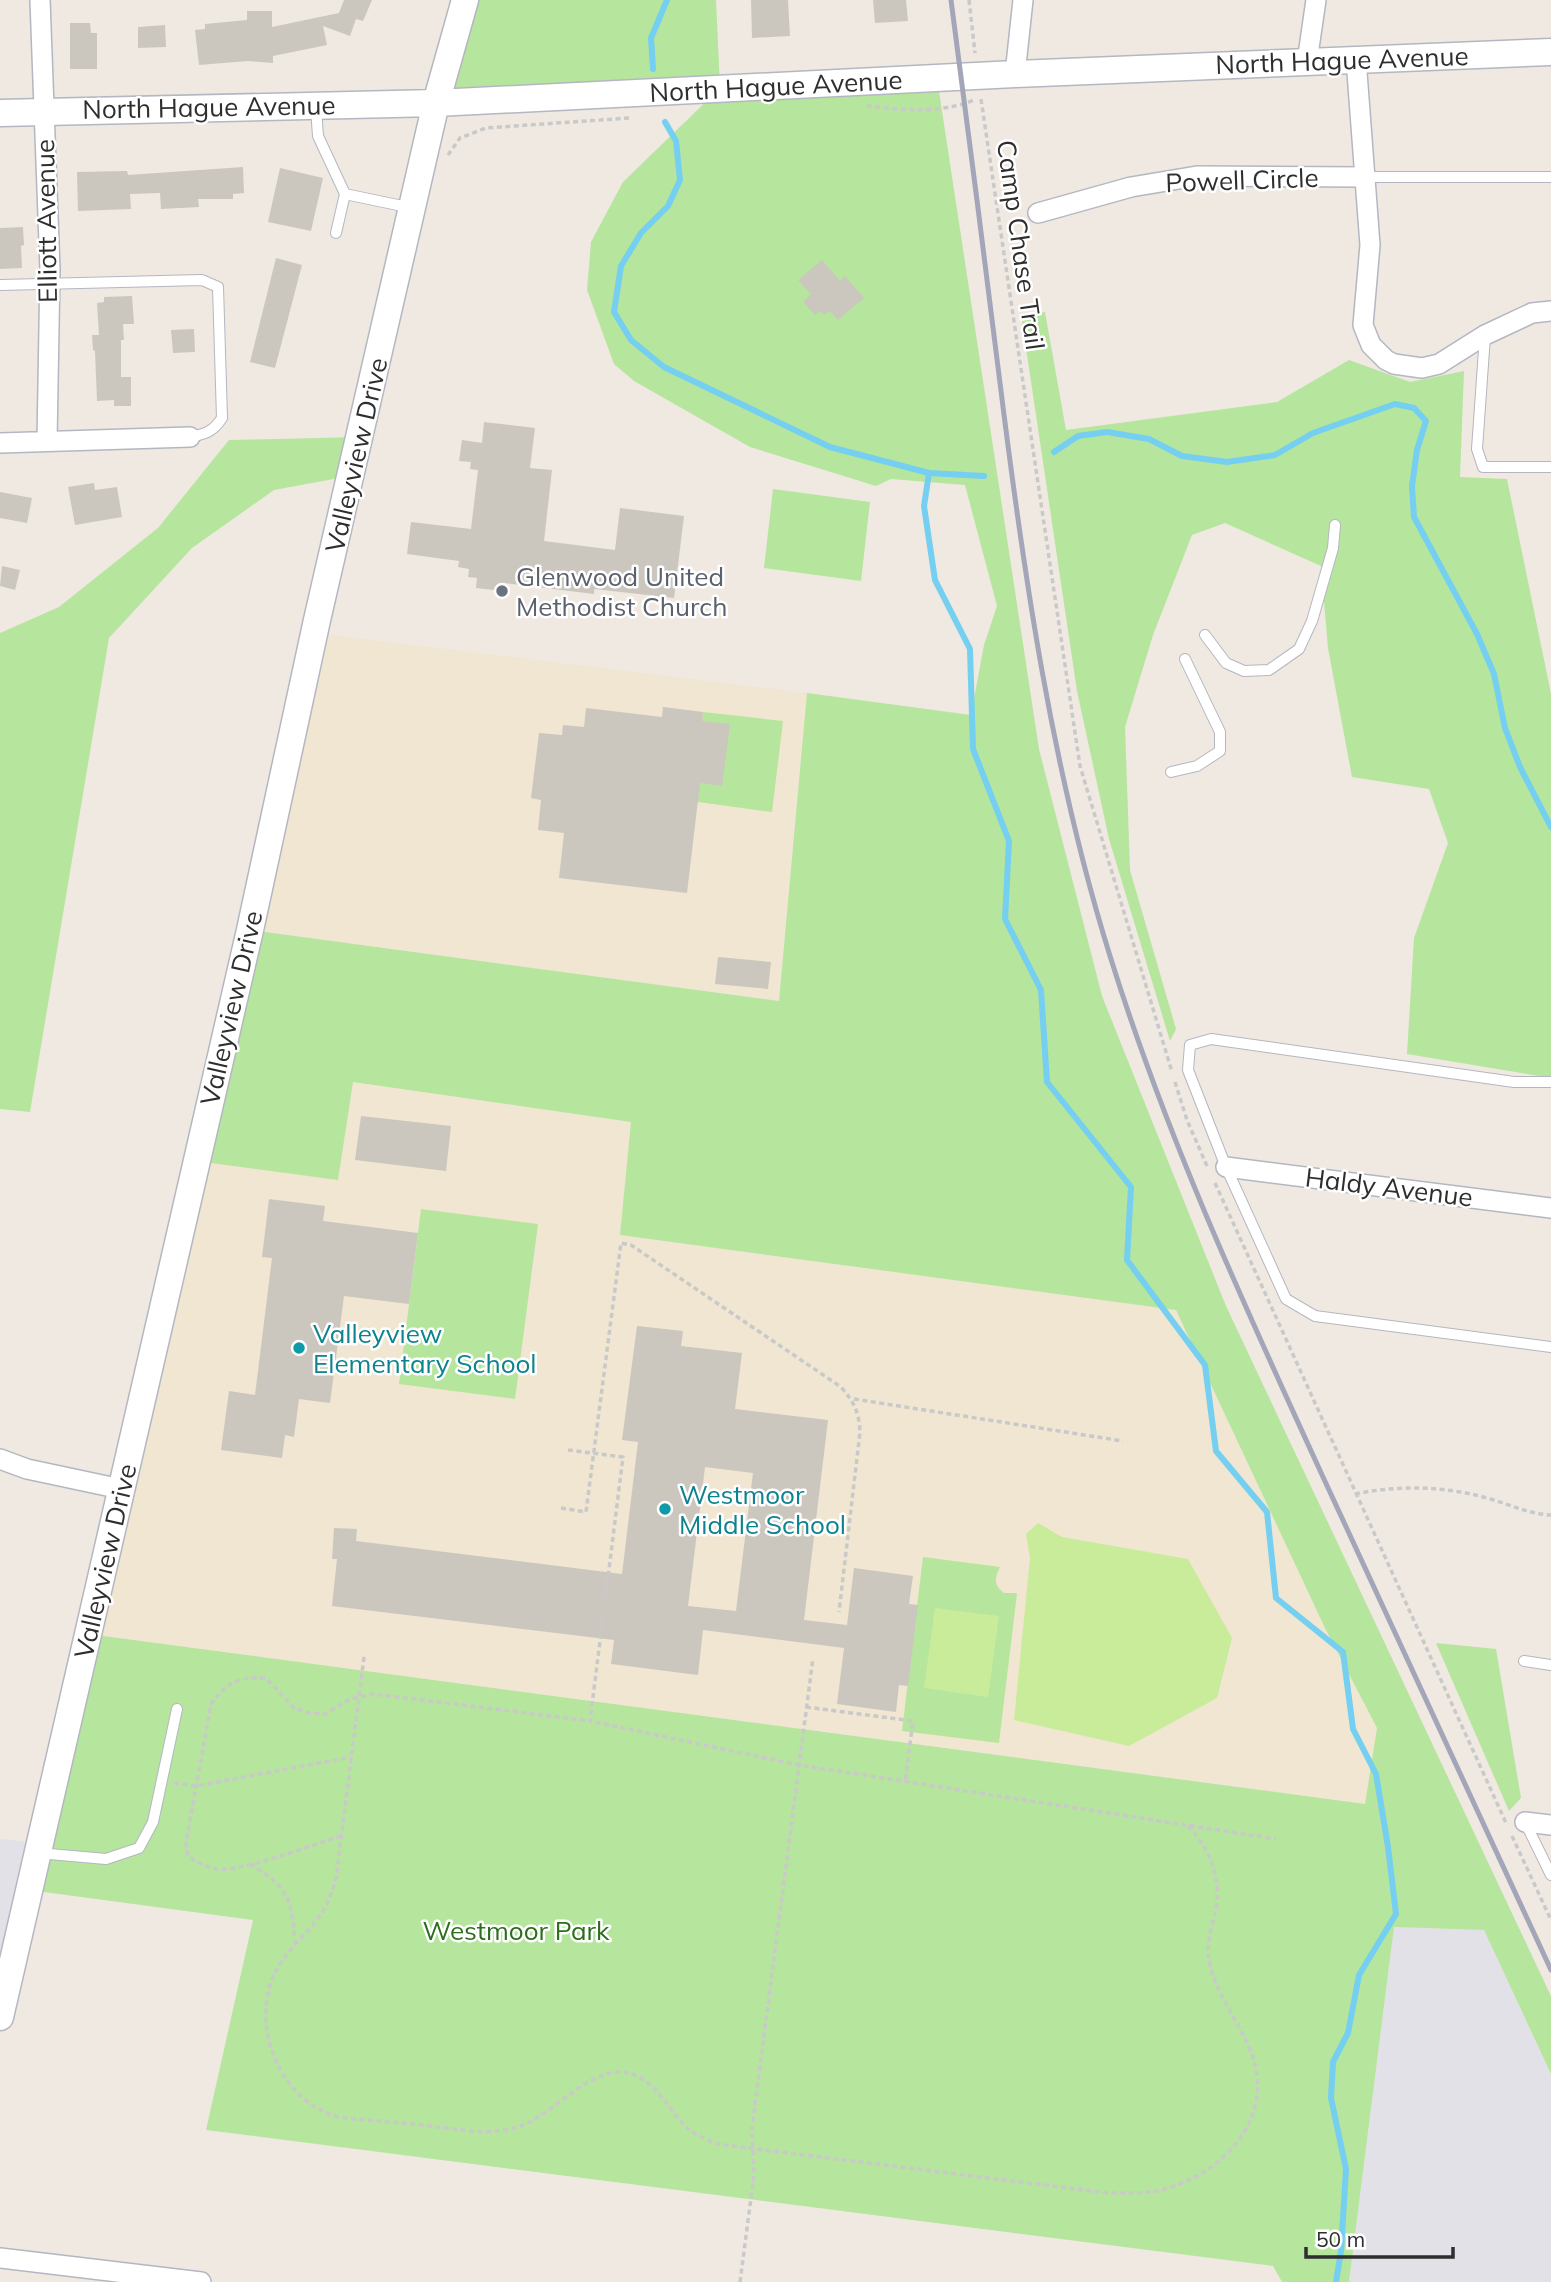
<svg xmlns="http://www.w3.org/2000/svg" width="1551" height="2282" font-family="Mulish,sans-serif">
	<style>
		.industrial { fill: #e3e1e8 }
		.education { fill: #f0e6d1 }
		.green { fill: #b6e59e }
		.pitch { fill: #c9ec9a }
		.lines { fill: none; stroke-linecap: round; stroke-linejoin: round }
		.stream { stroke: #75cff0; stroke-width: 6 }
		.building { fill: #cbc7bf; fill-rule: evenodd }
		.lane-casing { stroke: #b4b7c1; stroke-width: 12 }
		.street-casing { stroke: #b4b7c1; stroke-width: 22 }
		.secondary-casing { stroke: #b4b7c1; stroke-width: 29 }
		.path { stroke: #c9c9c9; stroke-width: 3.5; stroke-dasharray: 5 3.5; stroke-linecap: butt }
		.lane { stroke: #fff; stroke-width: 10 }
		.street { stroke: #fff; stroke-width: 19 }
		.secondary { stroke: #fff; stroke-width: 26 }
		.rail { stroke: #a3a6b8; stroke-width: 5 }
		.worship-dot { fill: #6b7280; stroke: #fff; stroke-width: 2.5 }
		.culture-dot { fill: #0f9aa8; stroke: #fff; stroke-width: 2.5 }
		.labels { text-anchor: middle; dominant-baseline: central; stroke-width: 5; stroke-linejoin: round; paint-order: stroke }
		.street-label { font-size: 26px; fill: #2e2e2e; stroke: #fff }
		.worship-label { font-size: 26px; fill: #5b616d; stroke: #fff; text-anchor: start }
		.culture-label { font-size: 26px; fill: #0d838f; stroke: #fff; text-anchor: start }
		.park-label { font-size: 26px; fill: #2c6e1b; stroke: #fff }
	</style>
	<rect width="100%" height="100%" fill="#efe9e1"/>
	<path class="industrial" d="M0 1839 40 1843 0 2017Z
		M1394 1927 1484 1930 1551 2074V2282H1349Z"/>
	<path class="education" d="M314 633 807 693 779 1001 250 930Z
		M353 1082 632 1122 620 1235 1176 1310 1325 1628 1377 1728 1365 1804 88 1634 196 1161Z"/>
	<path class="green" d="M465 0H716L720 88 937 78 1039 749 1102 996 1226 1306 1551 1996V2074L1484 1930 1394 1927 1349 2282H1282L1273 2266 206 2130 253 1920 29 1890 88 1634 1365 1804 1377 1728 1325 1628 1176 1310 620 1235 631 1122 353 1082 338 1180 196 1161 250 930 779 1001 807 693 971 715 984 645 997 606 965 485 891 479 876 486 750 447 634 381 614 364 587 290 591 242 623 182 719 89 436 103Z
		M1045 312 1066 430 1277 402 1349 360 1410 382 1464 371 1460 477 1507 479 1551 694V1078L1407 1054 1414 938 1448 843 1429 789 1352 777 1328 648 1321 566 1225 523 1192 535 1153 635 1125 727 1130 870 1176 1029 1170 1041 1109 839 1077 691 1021 314Z
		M360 437 350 476 274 490 192 548 109 638 30 1112 0 1109V633L59 607 158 528 229 440Z
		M773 489 870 502 861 581 764 568Z
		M703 712 783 721 772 812 698 802 692 798Z
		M421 1209 538 1224 515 1399 399 1384Z
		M923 1557 1000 1567C994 1579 994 1585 1004 1593H1017L999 1743 902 1731Z
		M1436 1643 1496 1649 1521 1798 1509 1811Z"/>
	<path class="pitch" d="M1038 1523 1062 1537 1188 1559 1232 1638 1217 1698 1129 1746 1014 1720 1030 1558 1026 1534Z
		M935 1608 999 1616 988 1697 924 1688Z"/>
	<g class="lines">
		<path class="stream" d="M653 69 651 38 667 0
			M665 122 676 141 680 180 668 206 641 233 621 266 614 312 631 340 664 367 830 447 929 473 984 476
			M1054 452 1078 436 1107 432 1149 439 1182 456 1227 462 1275 455 1313 433 1395 404 1414 408 1426 421 1417 450 1412 486 1414 517 1477 634 1494 674 1505 728 1520 767 1551 827
			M929 473 924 506 935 580 970 649 973 749 1009 841 1005 919 1041 990 1047 1082 1131 1187 1127 1260 1205 1365 1216 1451 1267 1512 1276 1598 1343 1652 1353 1729 1376 1774 1388 1847 1396 1914 1359 1975 1348 2033 1333 2062 1331 2098 1346 2169 1341 2251 1336 2282"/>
	</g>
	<path class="building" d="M344 0H372L363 21 356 19 350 36 323 26 327 45 273 56V63L248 61 199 65 195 30 205 29V24L247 20V11H272V27L339 13Z
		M751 0H788L790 36 752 38Z
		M873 0H906L908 21 875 23Z
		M70 23H90L91 33H97V69H70Z
		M165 25 166 47 138 48V27Z
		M243 167 244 193 233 194V199H198L199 207 161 209 160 193 130 194 131 209 78 211 77 172 127 171 128 175Z
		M280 168 323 178 311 231 268 222Z
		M23 227 24 245 21 246 22 268 0 269V228Z
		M276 258 302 265 275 368 250 362Z
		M822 260 840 281 845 276 864 298 838 320 830 311 824 315 820 311 815 315 803 302 811 294 798 280Z
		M132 296 134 324H123L124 340H121V377H131V406H114V400L97 401 95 351 93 350 92 335H99L97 303 104 302V297Z
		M194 329 195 352 173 353 171 330Z
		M484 422 535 428 530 468 552 470 544 541 615 550 620 508 684 516 674 598 594 589V594L503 583 502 591 476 588 477 578 468 577 469 569 458 567 459 561 407 554 411 522 471 529 478 470 470 469 471 462 459 461 462 440 482 443Z
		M94 483 95 490 117 487 122 517 75 525 68 487Z
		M0 492 32 498 27 523 0 518Z
		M2 566 20 570 15 590 0 586Z
		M663 707 703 712 702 721 730 724 722 786 700 783 687 893 559 878 564 833 538 830 541 800 531 798 539 733 562 735 563 725 584 727 586 708 662 717Z
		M718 957 771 962 768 989 715 984Z
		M361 1116 451 1126 446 1171 355 1160Z
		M269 1199 325 1206 323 1221 418 1233 409 1304 344 1296 330 1403 299 1399 294 1437 285 1435 282 1458 221 1450 229 1391 255 1395 272 1258 262 1257Z
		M637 1326 683 1331 681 1346 742 1353 735 1409 828 1420 804 1620 847 1625 854 1568 913 1576 909 1604 918 1605 908 1686 899 1685 896 1712 837 1704 844 1648 703 1630 698 1675 611 1664 614 1640 332 1606 337 1559H332L334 1528 357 1529 356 1541 622 1574 638 1442 622 1440ZM705 1467 753 1473 736 1611 688 1606Z"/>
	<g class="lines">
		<defs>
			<path id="lane" d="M316 108 318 136 345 194 412 208
				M1366 177H1551
				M336 233 345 194
				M0 285 202 280 218 287 222 418C213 432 205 434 190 437
				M1485 336 1477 449 1483 467H1551
				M1205 635 1226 663 1244 671 1269 670 1299 649 1312 621 1333 548 1335 525
				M1171 772 1197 766 1220 751V732L1185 659
				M1551 1082H1514L1211 1039 1190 1045 1188 1070 1226 1167 1286 1299 1315 1316 1551 1347
				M1524 1661 1551 1665
				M1525 1822 1551 1875
				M38 1853 106 1859 139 1848 153 1822 177 1709"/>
			<path id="street" d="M40 0 50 270 47 441
				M1356 59 1370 245 1363 325 1371 345 1386 360 1394 364 1422 368 1439 364 1485 335 1532 313 1551 311
				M1307 62 1316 0
				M1015 74 1023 0
				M1038 213 1131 187 1197 176 1366 177
				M0 443 190 437
				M1226 1167 1551 1208
				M0 1459 27 1469 121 1489
				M1525 1822 1551 1825
				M0 2258 201 2282"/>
			<path id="secondary" d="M0 113 436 103 1015 74 1551 52
				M0 2017 250 930 317 620 436 103 465 0"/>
		</defs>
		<use href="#lane" class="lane-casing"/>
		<use href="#street" class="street-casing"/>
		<use href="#secondary" class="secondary-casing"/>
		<path class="path" d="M969 0 975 53
			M981 99 1080 766 1172 1072
			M867 106C901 110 944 114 976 99
			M448 155 460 138 486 128 629 118
			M1175 1082 1187 1120 1207 1166
			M1215 1183 1506 1823
			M854 1399 1123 1441
			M568 1450 623 1457 605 1601
			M1355 1494C1399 1485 1444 1486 1487 1498 1509 1504 1528 1514 1551 1515
			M561 1508 586 1512 621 1243 631 1245 841 1387C854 1402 859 1412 860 1432L839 1612
			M603 1617 590 1721 799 1765 1276 1839
			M364 1657 336 1879C332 1892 328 1903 321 1914 305 1938 281 1953 271 1982 254 2033 280 2096 332 2115 346 2120 365 2119 380 2121 414 2124 447 2128 481 2132 497 2131 514 2130 528 2123 558 2108 597 2062 632 2074 656 2082 668 2108 685 2126 694 2135 706 2139 717 2144L1108 2193C1126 2193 1143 2194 1161 2190 1219 2176 1274 2122 1253 2058 1242 2025 1216 1996 1209 1961 1206 1943 1212 1926 1216 1909 1221 1877 1210 1849 1188 1826
			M806 1707 913 1721 905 1782
			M174 1783 196 1786 351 1757
			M341 1836C316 1844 240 1872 218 1869 206 1867 198 1863 188 1856L186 1843 211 1704C228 1681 238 1677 266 1678L294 1708 309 1713 325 1714 350 1699 374 1694 590 1721
			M1512 1836 1551 1920
			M250 1864C289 1887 292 1900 295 1943
			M740 2282 754 2175 752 2128 813 1658"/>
		<use href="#lane" class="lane"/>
		<use href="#street" class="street"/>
		<use href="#secondary" class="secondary"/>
		<path class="rail" d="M951 0C968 128 984 255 1000 383 1024 576 1052 770 1110 956 1166 1136 1245 1307 1323 1477 1399 1641 1475 1805 1551 1970"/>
	</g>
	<circle class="worship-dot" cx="502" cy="591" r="7"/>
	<g class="culture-dot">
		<circle cx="299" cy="1348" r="7"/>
		<circle cx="665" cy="1509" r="7"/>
	</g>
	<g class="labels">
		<g class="street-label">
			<text transform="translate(1342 60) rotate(-2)">North Hague Avenue</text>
			<text transform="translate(776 86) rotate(-3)">North Hague Avenue</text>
			<text transform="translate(209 107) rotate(-1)">North Hague Avenue</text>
			<text transform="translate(1242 180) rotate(-2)">Powell Circle</text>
			<text transform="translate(46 221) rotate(-91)">Elliott Avenue</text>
			<text transform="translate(1021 245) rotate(82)">Camp Chase Trail</text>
			<text transform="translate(356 455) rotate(-77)">Valleyview Drive</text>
			<text transform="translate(231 1008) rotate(-77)">Valleyview Drive</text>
			<text transform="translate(1389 1187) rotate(7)">Haldy Avenue</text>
			<text transform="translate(105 1561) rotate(-77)">Valleyview Drive</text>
		</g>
		<g class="worship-label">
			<text x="516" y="576">Glenwood United<tspan x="516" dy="30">Methodist Church</tspan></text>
		</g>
		<g class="culture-label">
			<text x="313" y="1333">Valleyview<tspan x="313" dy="30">Elementary School</tspan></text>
			<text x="679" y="1494">Westmoor<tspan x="679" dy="30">Middle School</tspan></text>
		</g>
		<g class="park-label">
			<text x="516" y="1930">Westmoor Park</text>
		</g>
	</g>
	<path d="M1306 2247v10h147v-10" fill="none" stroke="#2e2e2e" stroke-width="3.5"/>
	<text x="1316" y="2247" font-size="21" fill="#2e2e2e" stroke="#ffffff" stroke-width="5" paint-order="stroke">50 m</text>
</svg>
